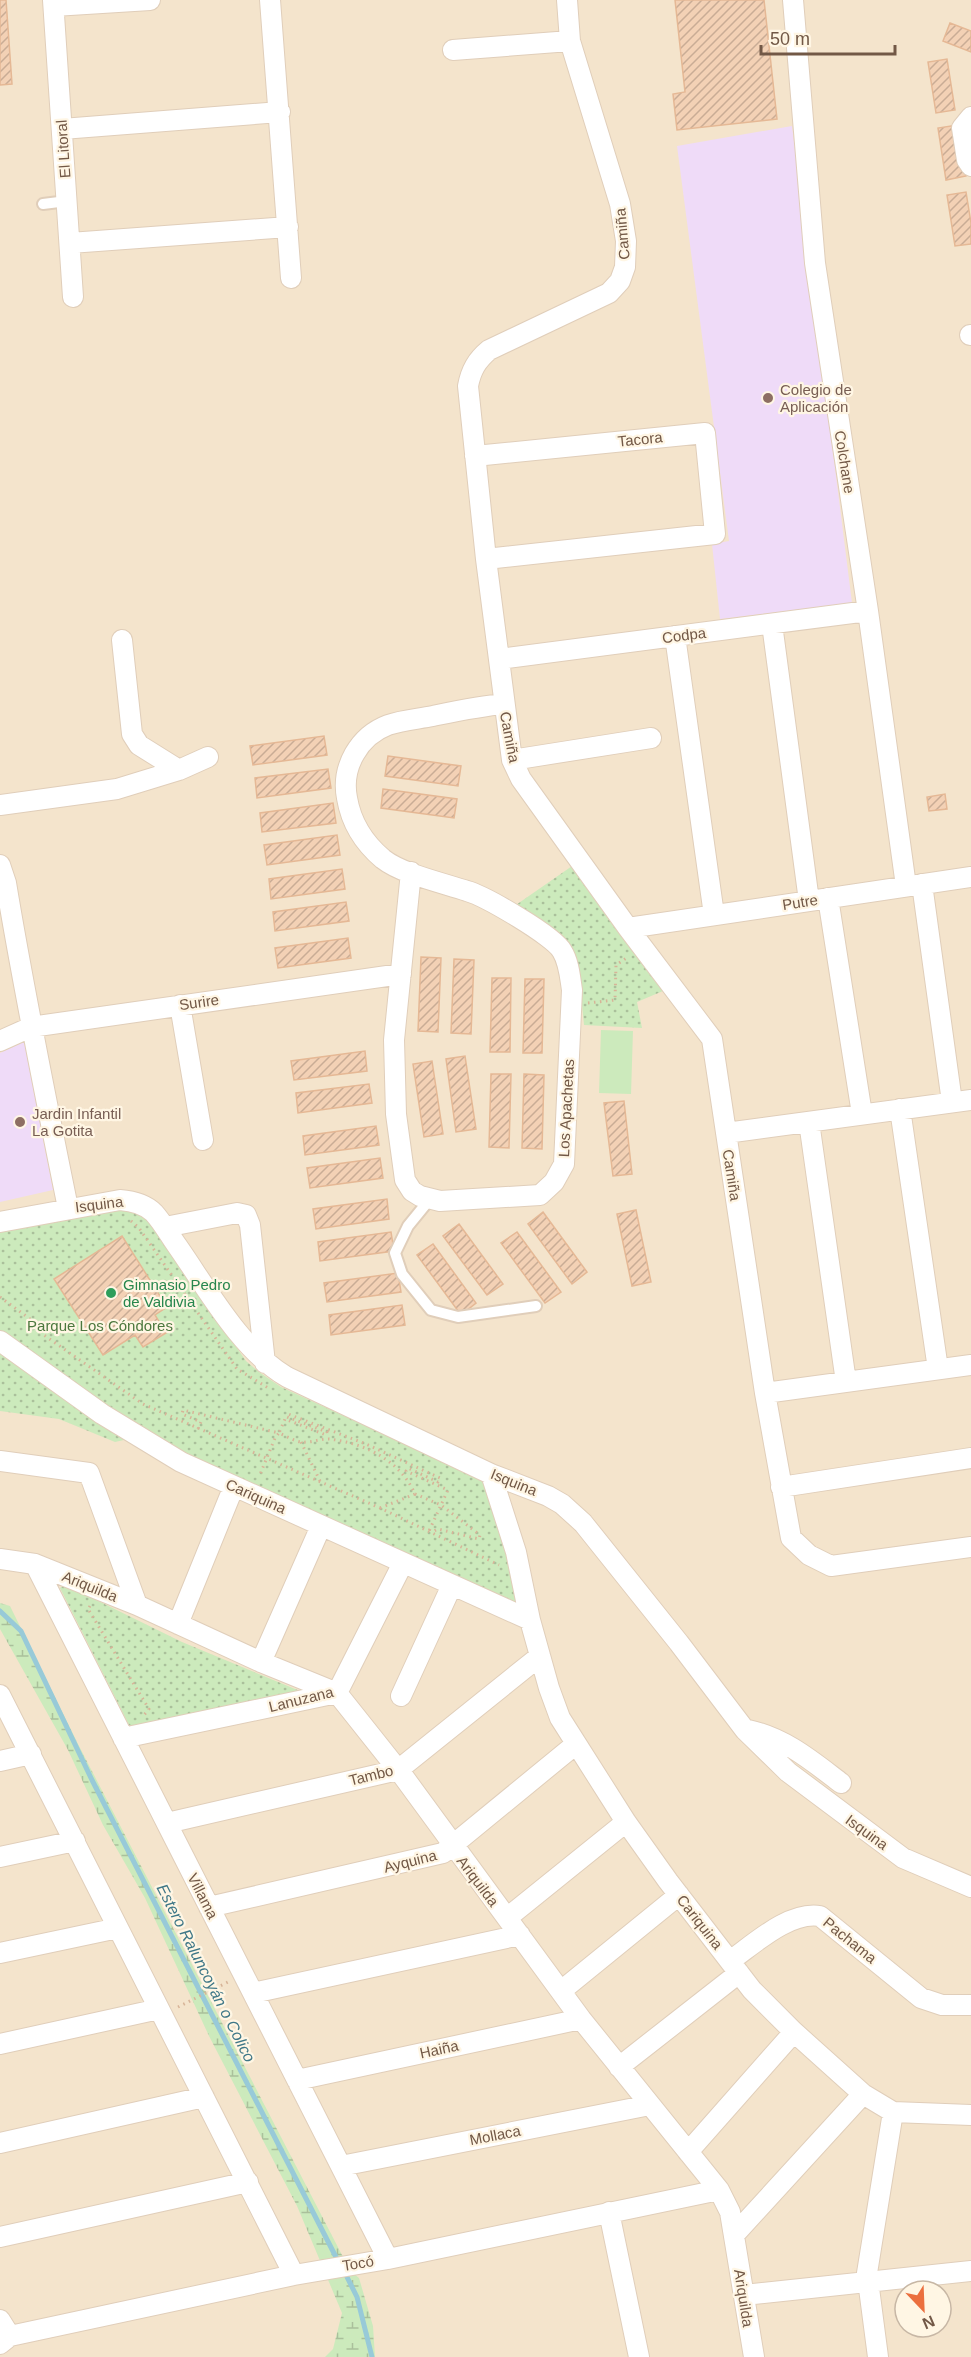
<svg xmlns="http://www.w3.org/2000/svg" width="971" height="2357" font-family="Arial,sans-serif">
	<style>
		.residential { fill: #f4e4cc; fill-rule: evenodd }
		.education { fill: #efdbf8 }
		.grass { fill: url(#grass-dots) }
		.wetland { fill: url(#wetland-marsh) }
		.garden { fill: #cceabc }
		.lines { fill: none; stroke-linecap: round; stroke-linejoin: round }
		.stream { stroke: #98cad8; stroke-width: 5 }
		.building { fill: url(#building-hatch); stroke: #e5b895; stroke-width: 1.5 }
		.service-casing { stroke: #e0ceba; stroke-width: 14 }
		.minor-casing { stroke: #e0ceba; stroke-width: 22 }
		.path { stroke: #d7b498; stroke-width: 3; stroke-dasharray: 1.5 4.5; stroke-linecap: butt }
		.service { stroke: #fff; stroke-width: 10 }
		.minor { stroke: #fff; stroke-width: 20 }
		.education-dot { fill: #8d6e63; stroke: #fff6e4; stroke-width: 2 }
		.leisure-dot { fill: #2e9e5b; stroke: #fff6e4; stroke-width: 2 }
		.labels { text-anchor: middle; dominant-baseline: central; stroke-width: 4.5; stroke-linejoin: round; paint-order: stroke }
		.street-label { font-size: 15px; fill: #725846; stroke: #fff6e4 }
		.education-label { font-size: 15px; fill: #785e54; stroke: #fff6e4; text-anchor: start }
		.leisure-label { font-size: 15px; fill: #27864d; stroke: #fff6e4; text-anchor: start }
		.park-label { font-size: 15px; fill: #4c783e; stroke: #fff6e4 }
		.water-label { font-size: 16px; font-style: italic; fill: #3f7787; stroke: #fff6e4 }
	</style>
	<defs>
		<pattern id="grass-dots" width="8" height="8" patternUnits="userSpaceOnUse" patternTransform="scale(1.5)"><rect width="8" height="8" fill="#cceabc"/><path d="M2 2h.1M6 6h.1" fill="none" stroke="#aac09b" stroke-width="1.8" stroke-linecap="round"/></pattern>
		<pattern id="wetland-marsh" width="20" height="14" patternUnits="userSpaceOnUse" patternTransform="scale(1.5)"><rect width="20" height="14" fill="#cceabc"/><path d="M1 5h8M5 5V1M11 12h8M15 12V8" fill="none" stroke="#aac09b"/></pattern>
		<pattern id="building-hatch" width="6" height="6" patternUnits="userSpaceOnUse" patternTransform="scale(1.5)"><rect width="6" height="6" fill="#f3d1b5"/><path d="M-1 1l2-2M0 6l6-6M5 7l2-2" fill="none" stroke="#c9ac95"/></pattern>
	</defs>
	<rect width="100%" height="100%" fill="#fdf2dd"/>
	<path class="residential" d="M0 0H971V2357H0ZM905 2291H941V2327H905Z"/>
	<path class="education" d="M792 126 852 603 720 619 712 544 729 541 677 146Z
		M24 1042 53 1190 0 1202V1053Z"/>
	<path class="grass" d="M575 864 663 991 637 1002 642 1028 584 1025 578 965 566 944 513 907Z
		M122 1210H130L149 1221 246 1361 259 1372 281 1387 484 1480 498 1514 522 1608 437 1574 146 1435 115 1442 59 1419 0 1411V1229Z
		M66 1583 80 1592 182 1642 300 1691 130 1727 60 1588Z"/>
	<path class="wetland" d="M0 1603 10 1606 78 1744 342 2255 353 2273 359 2278 373 2326 375 2357H325L333 2349 342 2313 297 2206 209 2036 145 1898 103 1825 68 1750 0 1629Z"/>
	<path class="garden" d="M601 1030 633 1031 631 1094 599 1093Z"/>
	<g class="lines">
		<path class="stream" d="M0 1611 21 1631 92 1780 339 2263
			M344 2271 357 2297 372 2357"/>
	</g>
	<path class="building" d="M0 0H6L12 84 0 85Z
		M675 0H764L777 119 677 130 673 94 685 92Z
		M950 23 971 31V52L943 41Z
		M947 59 955 110 936 113 928 62Z
		M957 125 966 176 946 180 938 128Z
		M966 192 971 223V244L955 246 947 195Z
		M324 736 327 755 253 765 250 746Z
		M388 756 461 766 458 786 385 776Z
		M328 769 331 788 257 798 255 778Z
		M383 789 457 799 454 818 381 808Z
		M945 794 947 809 929 811 927 797Z
		M333 803 336 823 262 832 260 813Z
		M337 835 340 855 267 865 264 845Z
		M342 869 345 889 271 899 269 879Z
		M346 902 349 921 275 931 273 912Z
		M348 938 351 958 278 968 275 948Z
		M421 957 441 958 438 1032 418 1031Z
		M454 959 474 960 471 1034 451 1033Z
		M492 978H511L510 1052H490Z
		M525 979H544L542 1053H523Z
		M365 1051 367 1071 294 1080 291 1061Z
		M465 1056 476 1129 456 1132 446 1059Z
		M432 1061 443 1134 424 1137 413 1064Z
		M491 1074H511L509 1148 489 1147Z
		M524 1074 544 1075 542 1149 522 1148Z
		M369 1084 372 1103 298 1113 296 1093Z
		M624 1101 632 1174 613 1176 604 1103Z
		M376 1126 379 1145 305 1155 303 1136Z
		M380 1158 383 1178 310 1188 307 1168Z
		M387 1199 389 1219 316 1229 313 1209Z
		M636 1210 651 1282 632 1286 617 1214Z
		M543 1212 587 1272 572 1284 528 1224Z
		M459 1224 503 1284 487 1295 443 1236Z
		M391 1232 394 1251 320 1261 318 1242Z
		M517 1232 561 1292 545 1303 501 1243Z
		M122 1236 167 1307 155 1315 166 1333 143 1347 135 1335 103 1355 54 1279Z
		M433 1244 476 1303 461 1315 417 1255Z
		M398 1273 401 1292 327 1302 324 1283Z
		M402 1305 405 1325 331 1335 329 1315Z"/>
	<g class="lines">
		<defs>
			<path id="service" d="M43 204 67 201
				M430 1199 408 1226 395 1253 402 1274 431 1310 458 1317 536 1306"/>
			<path id="minor" d="M53 0 73 297
				M270 0 291 278
				M567 0 570 41 620 204 626 241 625 267 620 281 609 293 489 350C477 360 471 370 468 386L486 559 512 760 521 779 628 928 712 1039 765 1393 791 1538 809 1555 831 1566 971 1547
				M793 0 815 263 868 611 906 886
				M54 6 150 0
				M453 50 570 41
				M971 117 962 128 967 160 971 166
				M62 129 280 112
				M70 243 288 227
				M970 335H971
				M475 456 705 433 715 534 486 559
				M772 624 809 901
				M675 636 714 915
				M122 640 132 734 139 745 179 770
				M499 659 868 611
				M512 760 651 738
				M0 805 117 789 179 770 208 757
				M0 865 6 883C24 992 46 1100 68 1208
				M411 872 394 1040 396 1114 405 1180 412 1191 420 1196 440 1201 540 1195 554 1182 564 1164 572 990C570 977 569 962 562 951 554 936 485 896 467 891 443 883 402 874 383 859 364 843 351 822 347 798 341 767 359 736 388 725 402 720 418 719 433 716 457 711 480 706 504 704
				M922 884 952 1102
				M828 898 862 1114
				M628 928 971 877
				M180 1005 203 1140
				M0 1041 31 1027 401 974
				M900 1109 938 1369
				M809 1122 846 1382
				M726 1133 971 1100
				M0 1222 120 1200C133 1201 145 1204 154 1213 163 1223 170 1236 178 1247 208 1290 241 1350 287 1377L491 1474 548 1496 562 1504 583 1523 679 1643 745 1730 788 1772 903 1858 971 1887
				M165 1227 237 1213 246 1215 250 1225 265 1363
				M0 1341 102 1414 181 1462 530 1620
				M765 1393 971 1365
				M0 1461 89 1473 137 1605
				M491 1474 516 1552 530 1620 549 1688 560 1718 626 1822 668 1881 752 1990 794 2032 863 2094 893 2112 971 2115
				M781 1487 971 1458
				M0 1559 35 1564 137 1605 261 1662 337 1693 403 1776 581 2019 719 2190 730 2212 754 2357
				M35 1564 388 2259
				M178 1624 234 1486
				M261 1662 321 1526
				M0 1695 294 2275
				M401 1696 452 1585
				M748 1730C785 1738 812 1761 841 1783
				M123 1738 337 1693 403 1563
				M0 1761 31 1754
				M167 1823 398 1770 540 1656
				M0 1857 75 1841
				M209 1907 443 1853 576 1744
				M507 1918 626 1822
				M0 1953 118 1928
				M730 1961C754 1944 789 1911 820 1916L921 1998 942 2005H971
				M561 1991 679 1895
				M253 1993 520 1935
				M0 2044 159 2009
				M619 2067 739 1973
				M297 2080 581 2019
				M0 2143 204 2097
				M688 2152 794 2032
				M341 2166 650 2105
				M609 2212 639 2357
				M734 2235 863 2094
				M0 2237 248 2182
				M744 2295 971 2271
				M0 2320 10 2336
				M0 2344 10 2336 294 2275 388 2259 719 2190
				M878 2357 867 2273 893 2112"/>
		</defs>
		<use href="#service" class="service-casing"/>
		<use href="#minor" class="minor-casing"/>
		<path class="path" d="M588 1003 615 1000 616 965 628 957
			M131 1221 139 1228 237 1369 270 1389
			M0 1297 37 1324 41 1333 143 1404 380 1508 499 1565
			M198 1429 201 1422 182 1414 183 1410 279 1433 275 1438 259 1477
			M301 1442 320 1481
			M415 1494 441 1505 480 1535 479 1539 438 1529 432 1532
			M380 1508 415 1494C400 1460 364 1443 329 1439 319 1439 310 1443 301 1442 294 1441 286 1436 279 1433L285 1419 326 1435 327 1432 287 1417 288 1414 366 1444 440 1478 438 1482 408 1468 406 1471 448 1490 429 1531
			M90 1606 88 1609 149 1709 144 1715
			M178 2007 228 1982"/>
		<use href="#service" class="service"/>
		<use href="#minor" class="minor"/>
	</g>
	<g class="education-dot">
		<circle cx="768" cy="398" r="6"/>
		<circle cx="20" cy="1122" r="6"/>
	</g>
	<circle class="leisure-dot" cx="111" cy="1293" r="6"/>
	<g class="labels">
		<g class="street-label">
			<text transform="translate(63 149) rotate(-94)">El Litoral</text>
			<text transform="translate(622 234) rotate(-95)">Camiña</text>
			<text transform="translate(640 439) rotate(-6)">Tacora</text>
			<text transform="translate(845 462) rotate(81)">Colchane</text>
			<text transform="translate(684 635) rotate(-7)">Codpa</text>
			<text transform="translate(510 737) rotate(79)">Camiña</text>
			<text transform="translate(800 902) rotate(-9)">Putre</text>
			<text transform="translate(199 1002) rotate(-8)">Surire</text>
			<text transform="translate(566 1108) rotate(-87)">Los Apachetas</text>
			<text transform="translate(732 1175) rotate(81)">Camiña</text>
			<text transform="translate(99 1204) rotate(-7)">Isquina</text>
			<text transform="translate(514 1482) rotate(22)">Isquina</text>
			<text transform="translate(256 1496) rotate(24)">Cariquina</text>
			<text transform="translate(90 1586) rotate(22)">Ariquilda</text>
			<text transform="translate(301 1699) rotate(-14)">Lanuzana</text>
			<text transform="translate(371 1775) rotate(-14)">Tambo</text>
			<text transform="translate(867 1832) rotate(36)">Isquina</text>
			<text transform="translate(410 1861) rotate(-14)">Ayquina</text>
			<text transform="translate(478 1881) rotate(53)">Ariquilda</text>
			<text transform="translate(203 1896) rotate(63)">Villama</text>
			<text transform="translate(700 1922) rotate(52)">Cariquina</text>
			<text transform="translate(850 1940) rotate(39)">Pachama</text>
			<text transform="translate(439 2049) rotate(-12)">Haiña</text>
			<text transform="translate(495 2135) rotate(-11)">Mollaca</text>
			<text transform="translate(358 2263) rotate(-9)">Tocó</text>
			<text transform="translate(744 2298) rotate(81)">Ariquilda</text>
		</g>
		<g class="education-label">
			<text x="780" y="389">Colegio de<tspan x="780" dy="17">Aplicación</tspan></text>
			<text x="32" y="1113">Jardin Infantil<tspan x="32" dy="17">La Gotita</tspan></text>
		</g>
		<g class="leisure-label">
			<text x="123" y="1284">Gimnasio Pedro<tspan x="123" dy="17">de Valdivia</tspan></text>
		</g>
		<g class="park-label">
			<text x="100" y="1325">Parque Los Cóndores</text>
		</g>
		<g class="water-label">
			<text transform="translate(206 1973) rotate(63)">Estero Raluncoyán o Colico</text>
		</g>
	</g>
	<g transform="translate(923 2309) rotate(157)"><circle r="28" fill="#fff6e4" stroke="#c7b7a5" stroke-width="1.5"/>
	<path d="M0-4.5L10 22L0 15L-10 22Z" fill="#eb6f3e"/>
	<text y="-9" font-size="16" font-weight="bold" text-anchor="middle" fill="#725846">N</text>
	</g>
	<path d="M761 45v9h134v-9" fill="none" stroke="#725846" stroke-width="3"/>
	<text x="770" y="45" font-size="18" fill="#725846" stroke="#fff6e4" stroke-width="4.5" paint-order="stroke">50 m</text>
</svg>
